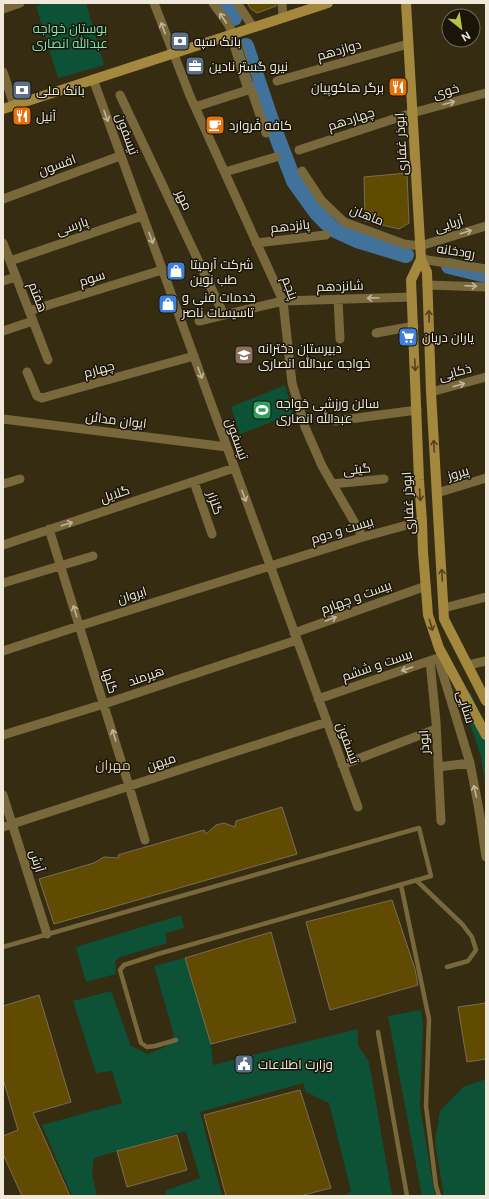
<svg xmlns="http://www.w3.org/2000/svg" width="489" height="1199" font-family="'DM Sans',Cairo,sans-serif">
	<style>
		.green { fill: #0d5236 }
		.lines { fill: none; stroke-linecap: round; stroke-linejoin: round }
		.river { stroke: #40729b; stroke-width: 16 }
		.building { fill: #614a02; stroke: #7a6e52 }
		.lane { stroke: #78683c; stroke-width: 4.5 }
		.street { stroke: #78683c; stroke-width: 9 }
		.secondary { stroke: #a3883e; stroke-width: 10 }
		.oneway { stroke: #c0b59b }
		.oneway2 { stroke: #50431e }
		.labels { text-anchor: middle; dominant-baseline: central; stroke-width: 3; stroke-linejoin: round; paint-order: stroke }
		.park-label { font-size: 13px; fill: #83e2b1; stroke: #191509 }
		.poi-label { font-size: 13px; fill: #f0e9da; stroke: #191509; text-anchor: start }
		.street-label { font-size: 13px; fill: #f0e9da; stroke: #191509 }
		.neighbourhood-label { font-size: 14px; fill: #d7caab; stroke: #191509 }
	</style>
	<rect width="100%" height="100%" fill="#362c11"/>
	<path class="green" d="M45 3H86L104 65 58 78 36 6Z
		M285 385 293 414 240 434 231 407Z
		M460 693H471L486 730V788L481 757Z
		M181 915 184 928 165 933 167 943 120 957 115 961 116 974 86 982 76 947Z
		M185 958 211 1044 213 1065 358 1029V1045L369 1062 392 1196H344L351 1191 329 1103 306 1092 303 1083 200 1112 222 1196H166L165 1191 200 1178 186 1131 94 1158 92 1174 97 1196H72L42 1125 122 1103 112 1071 96 1073 73 1001 111 991 131 1046 148 1054 165 1047 174 1035 154 966Z
		M421 1010 423 1024 420 1107 435 1196H422L388 1016Z
		M486 1079V1196H444L435 1142 440 1111 463 1087Z"/>
	<g class="lines">
		<path class="river" d="M225 3 234 18
			M246 46 274 129 294 181 317 213 333 229 357 240 406 255
			M449 266 486 275"/>
	</g>
	<path class="building" d="M247 3H276V6L257 13 251 9Z
		M242 43 254 82 252 83 240 44Z
		M407 173 409 223 399 229 365 221 364 177Z
		M282 807 297 854 54 924 39 879 94 863 104 857 119 858 118 855 204 830 206 834 216 825 224 823 235 827 236 821Z
		M392 900 415 969 418 985 330 1010 306 922Z
		M271 932 296 1022 211 1044 185 958Z
		M39 995 71 1102 33 1113 70 1196H22L3 1154V1136L18 1130 3 1079V1006Z
		M486 1003V1059L467 1062 458 1007Z
		M300 1090 331 1188 300 1196H226L204 1115Z
		M177 1135 187 1170 127 1187 117 1151Z"/>
	<g class="lines">
		<path class="lane" d="M416 880 463 925 472 937 476 950 468 961 447 967
			M401 885 429 1019 426 1106 436 1186 439 1196
			M3 947 419 828 431 876 158 954 124 965 120 970 141 1043 147 1047 155 1046 176 1040
			M378 1032 407 1196"/>
		<path class="street" d="M154 3 190 96 283 301 292 383 305 427 322 466 363 537
			M213 3C221 15 236 30 234 45L248 90
			M237 3 253 27
			M282 3 283 17
			M3 9 20 3
			M3 72 14 105
			M93 79 358 807
			M277 81 408 44
			M120 95 224 315
			M195 107 251 89 266 133
			M299 150 412 113 486 93
			M302 171 321 200 344 222 404 244 420 246 486 226
			M225 172 276 157
			M3 199 120 156
			M3 243 48 360
			M256 243 326 235
			M421 259 486 269
			M10 261 142 216
			M3 281 16 277
			M427 285 486 287
			M338 299 340 339
			M29 311 162 270
			M199 321 283 301 412 297
			M3 331 33 321
			M376 333 414 326
			M27 372 37 396 42 398 194 356
			M431 392 486 377
			M3 419 227 447
			M335 421 417 410
			M194 482 212 534
			M3 484 20 479
			M332 484 384 479
			M437 493 486 478
			M49 529 129 786 145 840
			M3 545 234 468
			M3 583 93 556
			M444 608 486 597
			M294 633 426 586
			M3 651 79 626 363 537 422 521
			M438 658 470 763 479 810 486 857
			M430 661 436 722 441 821
			M468 665 486 661
			M318 699 435 659
			M3 735 104 704 297 640
			M342 765 436 729
			M438 767 470 763
			M3 795 47 934
			M3 827 327 722"/>
		<path class="secondary" d="M406 3 421 259 427 272 431 392 444 619 486 701
			M3 109 328 3
			M421 259 411 280 419 480 422 521 423 552 428 615 439 648 486 735"/>
	</g>
	<defs><path id="oneway-shaft" d="M-6 0H5M1.5-3L5.5 0L1.5 3" fill="none" stroke-width="1.6" stroke-linecap="round" stroke-linejoin="round"/></defs>
	<g class="oneway">
		<use href="#oneway-shaft" transform="translate(223 18) rotate(-124)"/>
		<use href="#oneway-shaft" transform="translate(163 28) rotate(-111)"/>
		<use href="#oneway-shaft" transform="translate(449 103) rotate(-15)"/>
		<use href="#oneway-shaft" transform="translate(106 116) rotate(70)"/>
		<use href="#oneway-shaft" transform="translate(466 232) rotate(-17)"/>
		<use href="#oneway-shaft" transform="translate(151 238) rotate(70)"/>
		<use href="#oneway-shaft" transform="translate(471 286) rotate(2)"/>
		<use href="#oneway-shaft" transform="translate(373 298) rotate(178)"/>
		<use href="#oneway-shaft" transform="translate(200 373) rotate(70)"/>
		<use href="#oneway-shaft" transform="translate(459 385) rotate(-15)"/>
		<use href="#oneway-shaft" transform="translate(244 496) rotate(70)"/>
		<use href="#oneway-shaft" transform="translate(67 524) rotate(-18)"/>
		<use href="#oneway-shaft" transform="translate(75 611) rotate(-107)"/>
		<use href="#oneway-shaft" transform="translate(331 619) rotate(-20)"/>
		<use href="#oneway-shaft" transform="translate(407 669) rotate(161)"/>
		<use href="#oneway-shaft" transform="translate(114 735) rotate(-107)"/>
		<use href="#oneway-shaft" transform="translate(475 791) rotate(-102)"/>
	</g>
	<g class="oneway2">
		<use href="#oneway-shaft" transform="translate(429 316) rotate(-92)"/>
		<use href="#oneway-shaft" transform="translate(415 365) rotate(87)"/>
		<use href="#oneway-shaft" transform="translate(434 446) rotate(-93)"/>
		<use href="#oneway-shaft" transform="translate(420 495) rotate(86)"/>
		<use href="#oneway-shaft" transform="translate(442 575) rotate(-93)"/>
		<use href="#oneway-shaft" transform="translate(431 625) rotate(73)"/>
	</g>
	<defs>
		<symbol id="bank-square" viewBox="-11 -11 22 22"><rect x="-9" y="-9" width="18" height="18" rx="4" fill="#5c6f8a" stroke="#191509"/><path d="M-6-4H6V4H-6ZM0-2.3a2.3 2.3 0 1 0 0 4.6a2.3 2.3 0 1 0 0-4.6Z" fill="#fff"/></symbol>
		<symbol id="office-square" viewBox="-11 -11 22 22"><rect x="-9" y="-9" width="18" height="18" rx="4" fill="#5c6f8a" stroke="#191509"/><path d="M-6-3h4V-5.5h4V-3h4V5H-6ZM-1-4.5V-3h2v-1.5ZM-6 0V1H6V0Z" fill="#fff"/></symbol>
		<symbol id="restaurant-square" viewBox="-11 -11 22 22"><rect x="-9" y="-9" width="18" height="18" rx="4" fill="#e8710a" stroke="#191509"/><path d="M-5-6h1v4h1v-4h1v4h1v-4h1v5L-1.5 .5V6h-2V.5L-5-1ZM5-6V6H3V1.5H1.5Q1.5-4 5-6Z" fill="#fff"/></symbol>
		<symbol id="cafe-square" viewBox="-11 -11 22 22"><rect x="-9" y="-9" width="18" height="18" rx="4" fill="#e8710a" stroke="#191509"/><path d="M-5.5-4.5H6V0H3Q3 3.5 0 3.5H-2.5Q-5.5 3.5-5.5 0ZM3-3.2v2h1.7v-2ZM-6 4.5H4V6H-6Z" fill="#fff"/></symbol>
		<symbol id="shop-square" viewBox="-11 -11 22 22"><rect x="-9" y="-9" width="18" height="18" rx="4" fill="#3f7fe0" stroke="#191509"/><path d="M-5-2.5h2.3a2.7 3.5 0 0 1 5.4 0H5L5.5 6h-11ZM-1.5-2.5h3a1.5 2.3 0 0 0-3 0Z" fill="#fff"/></symbol>
		<symbol id="supermarket-square" viewBox="-11 -11 22 22"><rect x="-9" y="-9" width="18" height="18" rx="4" fill="#3f7fe0" stroke="#191509"/><path d="M-6-5.5h2.5l.6 2H6L4.5 2H-2.5L-4.4-4H-6ZM-1.5 3.2a1.3 1.3 0 1 0 .1 0ZM3 3.2a1.3 1.3 0 1 0 .1 0Z" fill="#fff"/></symbol>
		<symbol id="school-square" viewBox="-11 -11 22 22"><rect x="-9" y="-9" width="18" height="18" rx="4" fill="#8d6e63" stroke="#191509"/><path d="M0-5L7-2L0 1L-7-2ZM-4 1L0 2.5L4 1V4Q0 6-4 4Z" fill="#fff"/></symbol>
		<symbol id="stadium-square" viewBox="-11 -11 22 22"><rect x="-9" y="-9" width="18" height="18" rx="4" fill="#2e9e5b" stroke="#191509"/><path d="M0-5a6.5 5 0 1 0 0 10a6.5 5 0 1 0 0-10ZM-3.5-1.8h7v3.6h-7Z" fill="#fff"/></symbol>
		<symbol id="civic-square" viewBox="-11 -11 22 22"><rect x="-9" y="-9" width="18" height="18" rx="4" fill="#5c6f8a" stroke="#191509"/><path d="M-.6-6.5H3V-4.5H.6V-3L4-1V1h2V6H-6V1h2V-1L-.6-3ZM-1.2 2.5V6h2.4V2.5Z" fill="#fff"/></symbol>
	</defs>
	<g fill-rule="evenodd">
		<use href="#bank-square" x="169" y="30" width="22" height="22"/>
		<use href="#office-square" x="184" y="55" width="22" height="22"/>
		<use href="#restaurant-square" x="387" y="76" width="22" height="22"/>
		<use href="#bank-square" x="11" y="79" width="22" height="22"/>
		<use href="#restaurant-square" x="11" y="105" width="22" height="22"/>
		<use href="#cafe-square" x="204" y="114" width="22" height="22"/>
		<use href="#shop-square" x="165" y="260" width="22" height="22"/>
		<use href="#shop-square" x="157" y="293" width="22" height="22"/>
		<use href="#supermarket-square" x="397" y="326" width="22" height="22"/>
		<use href="#school-square" x="233" y="344" width="22" height="22"/>
		<use href="#stadium-square" x="251" y="399" width="22" height="22"/>
		<use href="#civic-square" x="233" y="1053" width="22" height="22"/>
	</g>
	<g class="labels">
		<g class="park-label">
			<text x="70" y="28">بوستان خواجه<tspan x="70" dy="15">عبدالله انصاری</tspan></text>
		</g>
		<g class="poi-label">
			<text x="194" y="41">بانک سپه</text>
			<text x="209" y="66">نیرو گستر نادین</text>
			<text x="384" y="87" text-anchor="end">برگر هاکوپیان</text>
			<text x="36" y="90">بانک ملی</text>
			<text x="36" y="116">آنیل</text>
			<text x="229" y="125">کافه فُروارد</text>
			<text x="190" y="264">شرکت آرمیتا<tspan x="190" dy="15">طب نوین</tspan></text>
			<text x="182" y="297">خدمات فنی و<tspan x="182" dy="15">تاسیسات ناصر</tspan></text>
			<text x="422" y="337">یاران دریان</text>
			<text x="258" y="348">دبیرستان دخترانه<tspan x="258" dy="15">خواجه عبدالله انصاری</tspan></text>
			<text x="276" y="403">سالن ورزشی خواجه<tspan x="276" dy="15">عبدالله انصاری</tspan></text>
			<text x="258" y="1064">وزارت اطلاعات</text>
		</g>
		<g class="street-label">
			<text transform="translate(339 50) rotate(-16)">دوازدهم</text>
			<text transform="translate(446 91) rotate(-15)">خوی</text>
			<text transform="translate(351 119) rotate(-18)">چهاردهم</text>
			<text transform="translate(127 134) rotate(70)">تیسفون</text>
			<text transform="translate(401 144) rotate(-93)">ابوذر غفاری</text>
			<text transform="translate(57 165) rotate(-20)">افسون</text>
			<text transform="translate(184 200) rotate(65)">مهر</text>
			<text transform="translate(367 215) rotate(22)">ماهان</text>
			<text transform="translate(449 224) rotate(-17)">آریایی</text>
			<text transform="translate(72 226) rotate(-19)">پارسی</text>
			<text transform="translate(290 226) rotate(-6)">پانزدهم</text>
			<text transform="translate(456 251) rotate(9)">رودخانه</text>
			<text transform="translate(92 278) rotate(-17)">سوم</text>
			<text transform="translate(340 286) rotate(-2)">شانزدهم</text>
			<text transform="translate(290 288) rotate(70)">پنجم</text>
			<text transform="translate(38 297) rotate(69)">هفتم</text>
			<text transform="translate(99 369) rotate(-15)">چهارم</text>
			<text transform="translate(455 372) rotate(-15)">ذکایی</text>
			<text transform="translate(116 420) rotate(7)">ایوان مدائن</text>
			<text transform="translate(237 439) rotate(70)">تیسفون</text>
			<text transform="translate(357 469) rotate(-5)">گیتی</text>
			<text transform="translate(458 473) rotate(-17)">پیروز</text>
			<text transform="translate(115 494) rotate(-18)">گلایل</text>
			<text transform="translate(215 503) rotate(71)">گلزار</text>
			<text transform="translate(408 503) rotate(-93)">ابوذر غفاری</text>
			<text transform="translate(342 530) rotate(-17)">بیست و دوم</text>
			<text transform="translate(132 595) rotate(-17)">ایروان</text>
			<text transform="translate(356 597) rotate(-20)">بیست و چهارم</text>
			<text transform="translate(377 665) rotate(-19)">بیست و ششم</text>
			<text transform="translate(146 676) rotate(-19)">هیرمند</text>
			<text transform="translate(110 681) rotate(73)">گلها</text>
			<text transform="translate(466 707) rotate(73)">سنایی</text>
			<text transform="translate(424 742) rotate(-93)">ابوذر</text>
			<text transform="translate(348 743) rotate(70)">تیسفون</text>
			<text transform="translate(161 762) rotate(-18)">میهن</text>
			<text transform="translate(37 861) rotate(73)">آرش</text>
		</g>
		<g class="neighbourhood-label">
			<text x="113" y="765">مهران</text>
		</g>
	</g>
	<rect width="489" height="1199" fill="none" stroke="#f0e9da" stroke-width="8"/>
	<g transform="translate(461 28) rotate(150)"><circle r="19" fill="#191509" stroke="#6f6a5d"/>
	<path d="M0-3L7 15L0 10L-7 15Z" fill="#bcbf44"/>
	<text y="-6" font-size="11" font-weight="bold" text-anchor="middle" fill="#f0e9da">N</text>
	</g>
</svg>
